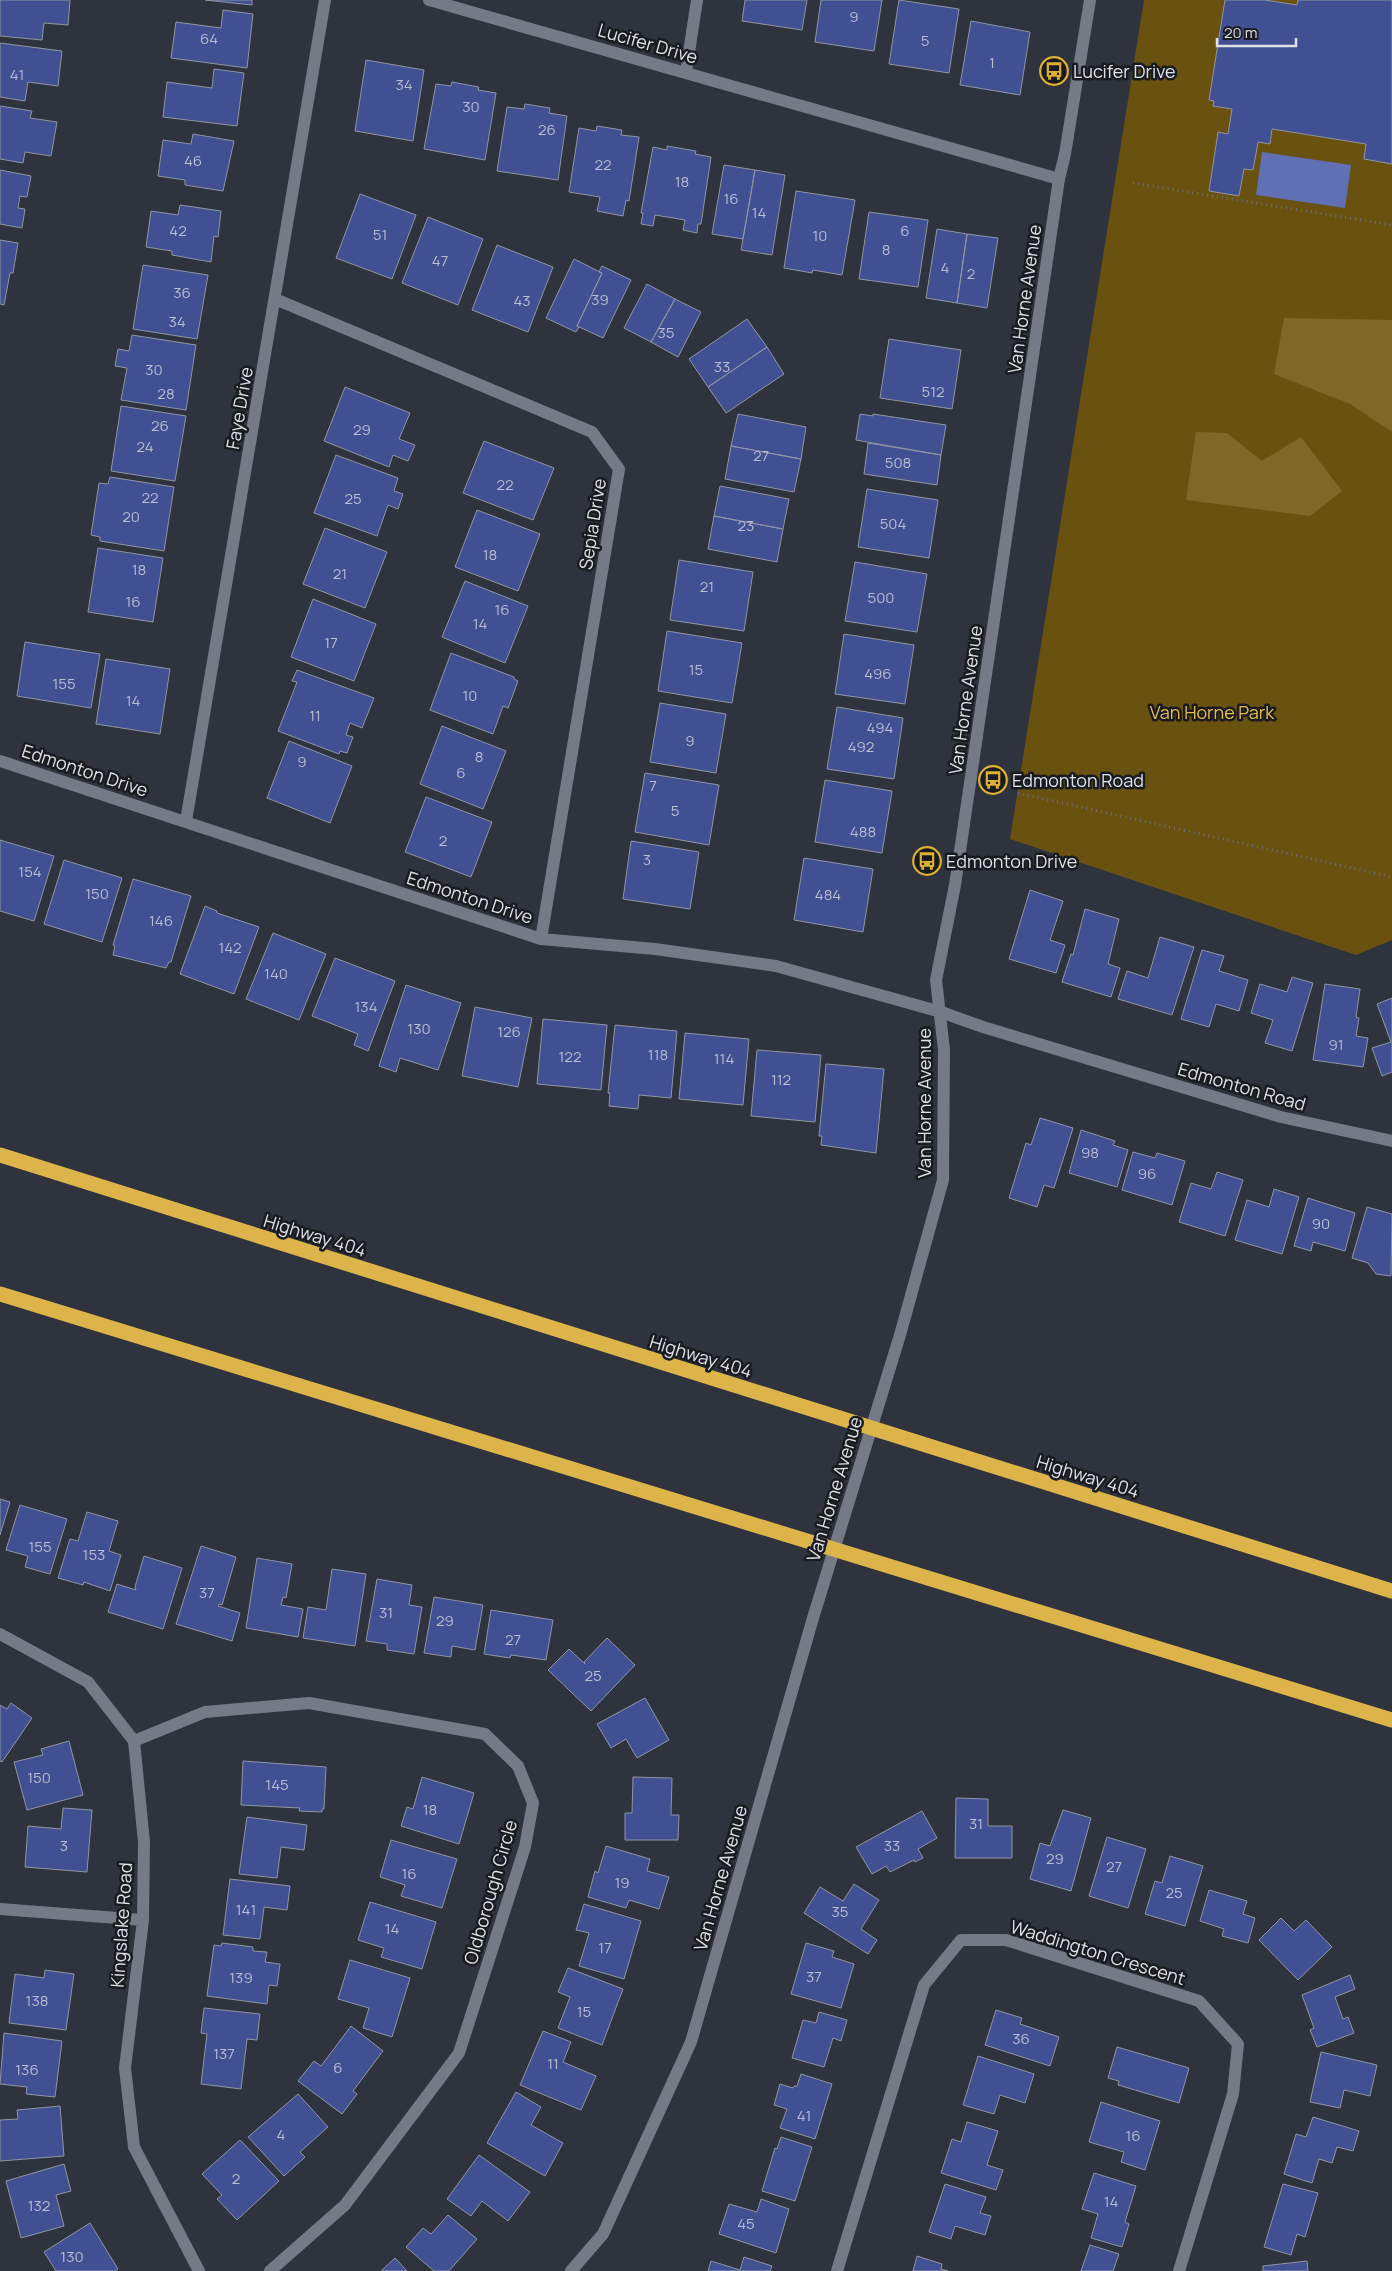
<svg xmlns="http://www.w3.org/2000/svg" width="1392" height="2271" font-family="Manrope,sans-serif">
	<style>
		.green { fill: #695210 }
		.forest { fill: #806728 }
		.water { fill: #5f70b5 }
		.building { fill: #415092; stroke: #9095a2 }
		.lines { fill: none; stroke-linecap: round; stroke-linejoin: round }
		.path { stroke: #6a6e77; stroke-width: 3; stroke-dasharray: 1 4; stroke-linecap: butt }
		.minor { stroke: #767a87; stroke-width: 12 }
		.tertiary { stroke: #767a87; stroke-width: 12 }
		.motorway { stroke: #ddb449; stroke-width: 15 }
		.labels { text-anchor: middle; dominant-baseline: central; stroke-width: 5; stroke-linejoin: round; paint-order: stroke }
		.number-label { font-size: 15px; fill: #b8bdd2 }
		.street-label { font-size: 18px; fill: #dfe1e8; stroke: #191b20 }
		.poi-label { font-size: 18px; fill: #dfe1e8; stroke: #191b20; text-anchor: start }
		.park-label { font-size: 18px; fill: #e8bc49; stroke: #191b20 }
	</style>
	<rect width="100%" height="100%" fill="#2f333e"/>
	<path class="green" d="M1144 0H1392V940L1356 955 1010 839Z"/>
	<path class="forest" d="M1284 318 1392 320V432L1350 404 1274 374Z
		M1196 432 1227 433 1262 461 1301 437 1342 491 1310 516 1186 500Z"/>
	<path class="water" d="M1262 152 1351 165 1345 208 1256 195Z"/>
	<path class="building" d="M0 0H70L68 25 44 23 42 40 0 36Z
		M205 0H252V5Z
		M745 0H807L802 30 742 21Z
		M821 0H882L874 51 815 42Z
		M899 0 959 9 949 73 889 64Z
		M1225 0H1265L1297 5 1298 0H1392V164L1364 159 1366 144 1272 129 1270 144 1258 142 1253 170 1244 169 1239 196 1209 191 1218 132 1228 134 1232 109 1213 106 1214 101 1209 100Z
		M223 10 253 14 247 68 171 58 176 22 221 28Z
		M971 21 1030 32 1020 95 960 85Z
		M0 43 62 51 58 86 28 82 25 101 0 97Z
		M366 60 424 70 413 141 355 131Z
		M214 69 244 73 237 126 163 117 167 82 212 88Z
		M452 82 479 87 478 90 496 93 485 160 424 149 436 84 451 86Z
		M525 104 550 108 549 113 567 116 558 180 497 171 507 107 524 109Z
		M0 106 32 111 30 118 57 122 51 156 25 152 23 163 0 159Z
		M597 126 622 130 621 135 639 137 629 201 626 200 623 216 597 211 600 197 569 192 579 128 596 131Z
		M193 134 234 141 223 191 185 185V180L158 176 163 140 191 144Z
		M667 146 696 151 695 154 711 157 701 224H698L697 233 683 230 685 220 655 215 653 226 641 224 643 213H641L653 147 667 150Z
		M724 165 755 170 743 239 712 234Z
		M0 170 31 176 27 197 20 196 18 208 25 209 22 228 0 224Z
		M755 170 785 175 772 255 741 250Z
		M796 191 855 200 842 275 813 270 812 273 784 268Z
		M360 194 416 215 392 279 336 258Z
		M180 205 221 211 218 237 214 236 211 262 172 255V251L146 247 151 211 178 215Z
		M869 212 928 220 918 287 859 279Z
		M428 217 483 239 458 305 402 283Z
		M937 229 967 234 957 303 926 298Z
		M967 234 998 238 987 308 957 303Z
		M0 240 18 243 13 273H10L4 305 0 304Z
		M497 245 553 267 528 332 472 310Z
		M574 259 602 273 577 326 579 327 576 332 546 318Z
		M143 265 208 275 197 339 133 329Z
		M602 266 631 280 603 338 577 326 602 273 599 272Z
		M647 284 675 299 651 342 624 328Z
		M675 299 701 312 678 357 651 342Z
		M747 319 767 347 708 387 689 359Z
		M132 335 196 345 186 410 121 400 127 368 115 366 118 349 129 351Z
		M889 339 961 350 952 409 880 398Z
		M767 347 784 374 726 413 708 387Z
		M345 387 410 413 399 439 415 445 408 461 393 455 389 467 324 441Z
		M121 406 186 416 175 481 111 471Z
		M738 414 806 427 801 459 731 446Z
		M860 414 873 416V414L946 425 941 455 856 440Z
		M484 441 554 468 533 520 463 493Z
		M868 443 941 455 937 485 864 474Z
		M731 446 801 459 794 492 725 479Z
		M336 455 398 478 394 491 403 494 398 509 388 505 377 536 314 513Z
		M110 477 174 487 164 551 100 541V537L91 535 99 483 108 484Z
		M720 486 789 499 783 529 714 516Z
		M867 489 938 500 929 558 858 547Z
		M477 510 540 534 518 591 455 567Z
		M714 516 783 529 777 562 708 549Z
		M325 528 387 552 365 608 303 584Z
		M98 548 163 558 153 622 88 612Z
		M679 560 753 572 744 631 670 620Z
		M855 562 927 574 917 632 845 621Z
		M465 581 528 606 505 663 442 637Z
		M313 599 376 624 354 681 291 657Z
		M667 631 742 643 732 703 658 691Z
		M844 634 914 645 905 704 835 694Z
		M25 642 100 654 91 708 17 696Z
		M451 653 514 677V679L518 681 508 708 503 706 493 734 430 710Z
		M106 659 170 669 160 734 96 724Z
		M297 670 374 698 362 728 350 723 346 735 353 737 347 753 340 751 339 754 278 731 297 682 292 681Z
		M660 703 726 714 716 773 650 762Z
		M837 707 903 718 894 779 827 769Z
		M442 726 506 751 483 809 420 784Z
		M289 741 352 766 330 823 267 798Z
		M645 773 719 785 709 845 635 832Z
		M825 780 892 791 882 853 815 842Z
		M426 797 492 822 471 877 405 852Z
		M0 840 54 856 34 921 0 911Z
		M631 841 699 852 690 909 623 899Z
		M804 858 873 869 863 932 794 920Z
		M64 860 122 878 102 942 44 924Z
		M133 879 191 896 171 962H169L166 968 113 955 115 946 113 945Z
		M1030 890 1063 901 1050 940 1065 945 1056 973 1009 959Z
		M205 906 217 911V913L259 927 234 994 180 974Z
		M1085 909 1119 919 1108 964 1120 968 1111 997 1062 982 1071 954 1073 955Z
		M273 933 326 954 299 1020 246 999Z
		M1160 937 1194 947 1172 1015 1118 999 1127 971 1148 978Z
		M1202 950 1224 956 1219 971 1248 980 1239 1011 1216 1004 1209 1027 1181 1019Z
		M335 958 395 981 368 1051 354 1045 358 1034 312 1016Z
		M1292 977 1313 983 1292 1051 1265 1043 1273 1020 1251 1013 1260 984 1287 992Z
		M1325 984 1360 989 1356 1017 1359 1018 1356 1036 1368 1038 1363 1067 1313 1060Z
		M406 985 461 1003 438 1070 400 1058 396 1072 379 1066Z
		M1392 998V1072L1382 1076 1372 1048 1391 1042 1377 1004Z
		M475 1007 532 1018 518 1087 462 1076Z
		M543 1019 607 1025 601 1090 537 1084Z
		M615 1025 677 1031 671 1098 639 1095 638 1109 609 1106 610 1093H608Z
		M685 1033 749 1039 743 1105 679 1099Z
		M757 1050 821 1055 815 1122 751 1116Z
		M826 1064 884 1069 876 1153 821 1145 822 1136H819Z
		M1040 1118 1073 1128 1054 1188 1044 1185 1037 1207 1009 1198 1026 1143 1031 1145Z
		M1081 1130 1115 1141 1113 1145 1128 1150 1117 1187 1069 1173Z
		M1133 1152 1155 1158 1157 1153 1185 1161 1172 1205 1122 1190Z
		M1217 1172 1243 1180 1225 1236 1179 1222 1191 1183 1211 1189Z
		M1274 1189 1299 1197 1282 1254 1235 1240 1247 1200 1269 1207Z
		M1308 1198 1355 1213 1345 1251 1313 1242 1311 1251 1294 1246Z
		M1367 1207 1392 1214 1391 1276 1376 1274 1368 1263 1352 1258Z
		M0 1499 10 1502 0 1535Z
		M20 1505 67 1519 50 1574 25 1567 28 1556 6 1550Z
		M87 1512 118 1521 109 1551 121 1555 110 1591 84 1582 83 1585 58 1578 70 1539 78 1541Z
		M201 1546 236 1557 222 1605 219 1604 218 1606 240 1613 232 1641 176 1624Z
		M144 1556 182 1568 163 1629 108 1612 117 1584 136 1590 135 1587Z
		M257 1558 292 1564 286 1598 283 1597 281 1605 303 1609 298 1637 246 1628Z
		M332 1569 366 1574 355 1646 303 1638 308 1607 326 1610Z
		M377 1579 412 1585 409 1605 422 1607 414 1654 387 1650V1644L366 1641Z
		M434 1597 483 1605 475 1650 452 1646 451 1657 424 1653Z
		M491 1610 553 1620 546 1660 511 1655 510 1658 484 1654Z
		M607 1638 635 1665 591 1711 548 1670 569 1649 585 1664 584 1662Z
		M645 1698 669 1740 637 1758 626 1739 611 1748 597 1724Z
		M11 1703 32 1718 2 1762 0 1761V1705L7 1709Z
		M69 1741 83 1795 27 1810 14 1762 43 1755 41 1749Z
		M243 1761 326 1767 324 1809H322V1812L299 1811 300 1808 241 1805Z
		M422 1777 474 1793 459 1844 401 1826 407 1807 413 1809Z
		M633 1777 672 1778 671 1815H679L678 1840H625V1813H632Z
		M956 1798 988 1799V1826H1012V1858H955Z
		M63 1808 92 1810 87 1872 25 1867 28 1826 61 1829Z
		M1063 1810 1091 1818 1071 1891 1030 1879 1040 1843 1050 1846Z
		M922 1811 937 1838 918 1849 923 1858 915 1862 914 1860 890 1872 886 1866 872 1874 856 1847Z
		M247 1817 307 1825 304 1850 281 1847 277 1878 239 1874Z
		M1107 1837 1146 1849 1128 1908 1089 1896Z
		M391 1840 457 1859 442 1908 401 1896 405 1885 380 1877Z
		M606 1846 650 1859 647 1871 669 1877 659 1909 629 1900 626 1908 588 1897 595 1871 598 1873Z
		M1170 1856 1203 1866 1185 1926 1145 1914 1155 1881 1162 1883Z
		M230 1879 290 1886 287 1910 264 1907 260 1939 223 1935Z
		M854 1884 879 1900 861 1929 877 1940 868 1954 804 1913 820 1887 843 1901Z
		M1209 1890 1247 1901 1243 1914 1255 1918 1248 1943 1222 1936 1224 1929 1200 1921Z
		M370 1902 436 1922 422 1969 381 1957 384 1948 358 1940Z
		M584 1904 641 1921 624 1979 579 1966 589 1933 576 1930Z
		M1281 1918 1294 1931 1306 1920 1332 1947 1298 1980 1259 1940Z
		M222 1943 253 1947V1951L267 1952 265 1962 280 1964 277 1986 269 1985 267 2004 207 1996 214 1945 221 1946Z
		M806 1943 834 1951 832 1957 854 1964 841 2008 791 1994Z
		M350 1960 410 1978 392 2037 363 2028 369 2008 338 1999Z
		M568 1968 623 1989 602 2045 558 2028 570 1997 558 1992Z
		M45 1970 74 1974 66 2030 9 2023 15 1974 44 1978Z
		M1350 1975 1355 1989 1335 1997 1343 2019 1348 2017 1354 2033 1317 2047 1310 2030 1314 2028 1302 1995Z
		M204 2008 260 2014 257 2040 247 2039 241 2089 201 2084 207 2034 201 2033Z
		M996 2010 1022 2018 1020 2024 1059 2037 1050 2066 985 2045Z
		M819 2012 847 2020 841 2041 833 2038 824 2067 792 2058 803 2020 816 2023Z
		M351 2026 383 2051 353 2091 357 2094 342 2114 298 2081 314 2061 321 2066Z
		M543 2031 571 2042 563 2062 596 2076 581 2110 520 2085Z
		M4 2033 62 2041 55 2097 26 2094 27 2087 0 2084Z
		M1117 2047 1189 2068 1179 2103 1118 2085 1119 2081 1108 2078Z
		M1321 2052 1377 2065 1370 2096 1344 2090 1340 2108 1310 2102Z
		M978 2056 1034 2074 1025 2103 1000 2095 994 2114 963 2105Z
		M801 2074 832 2084 815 2139 780 2128 787 2109 774 2105 780 2084 793 2088 794 2086H797Z
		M516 2092 541 2107 531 2125 563 2143 545 2176 487 2143Z
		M298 2094 328 2127 300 2152 305 2157 284 2176 248 2137Z
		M1101 2102 1160 2121 1145 2170 1121 2162 1124 2152 1089 2142Z
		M60 2106 64 2156 0 2161V2120L18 2119 17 2110Z
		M1313 2117 1359 2131 1353 2151 1337 2147 1332 2163 1319 2159 1312 2183 1284 2174 1296 2134 1306 2137Z
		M967 2122 998 2131 987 2165 1003 2170 996 2190 941 2173 952 2139 961 2142Z
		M781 2137 812 2147 795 2201 762 2191 775 2148 777 2149Z
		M240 2140 279 2181 237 2220 217 2199 222 2195 202 2174Z
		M479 2155 530 2192 508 2221 482 2201 471 2216 447 2199Z
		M64 2164 71 2191 56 2195 64 2226 21 2238 6 2181Z
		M1094 2173 1136 2186 1125 2222 1129 2224 1122 2247 1091 2238 1098 2214 1082 2209Z
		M945 2184 986 2197 980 2213 991 2216 985 2235 955 2226 951 2239 929 2232Z
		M1283 2184 1318 2193 1305 2237 1297 2234 1291 2255 1264 2247Z
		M761 2199 789 2209 776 2253 719 2234 729 2204 757 2212Z
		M448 2215 477 2239 449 2271H434L406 2247 423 2228 431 2234Z
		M90 2223 118 2269 115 2271H56L44 2252Z
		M1090 2245 1119 2254 1113 2271H1081Z
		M917 2256 942 2264 941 2269 948 2271H913Z
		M744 2257 772 2266 770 2271H708L711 2261 740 2270Z
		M395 2258 407 2271H381Z
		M1307 2261 1308 2271H1263V2266Z"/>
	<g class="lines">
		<path class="path" d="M1133 183 1392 225
			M1018 793 1392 877"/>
		<path class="minor" d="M429 0 1059 179
			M686 72 697 0
			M275 299 592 432 619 469 541 939
			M0 761 541 939 655 949 776 966 941 1012 983 1027 1281 1117 1392 1141
			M186 821 325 0
			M0 1634 88 1682 134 1741 144 1842 143 1920 125 2068 134 2147 199 2271
			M134 1741 205 1712 309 1703 485 1734 518 1766 533 1803 525 1847 459 2053 345 2205 270 2271
			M0 1909 143 1920
			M837 2271 924 1985 961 1940H1006L1199 2001 1238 2044 1233 2094 1179 2271"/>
		<path class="tertiary" d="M571 2271 603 2234 691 2042 813 1618 900 1335 943 1180 944 1050 936 980 955 885 1059 179 1065 154 1090 0"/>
		<path class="motorway" d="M0 1155 1392 1591
			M0 1294 1392 1720"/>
	</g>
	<defs>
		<symbol id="bus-ring" viewBox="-11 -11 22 22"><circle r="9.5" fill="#191b20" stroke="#deb133" stroke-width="1.5"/><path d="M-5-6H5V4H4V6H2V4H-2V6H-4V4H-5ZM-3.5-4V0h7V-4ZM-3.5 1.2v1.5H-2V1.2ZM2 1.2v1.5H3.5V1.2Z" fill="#deb133"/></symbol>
	</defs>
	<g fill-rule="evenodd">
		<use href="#bus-ring" x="1038" y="55" width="32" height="32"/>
		<use href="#bus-ring" x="977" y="764" width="32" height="32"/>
		<use href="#bus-ring" x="911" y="845" width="32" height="32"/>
	</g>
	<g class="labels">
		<g class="number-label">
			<text x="854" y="16">9</text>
			<text x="209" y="38">64</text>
			<text x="925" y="40">5</text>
			<text x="992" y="62">1</text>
			<text x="17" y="74">41</text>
			<text x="404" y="84">34</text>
			<text x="471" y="106">30</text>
			<text x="547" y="129">26</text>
			<text x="193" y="160">46</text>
			<text x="603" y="164">22</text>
			<text x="682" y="181">18</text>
			<text x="731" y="198">16</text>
			<text x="759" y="212">14</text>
			<text x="178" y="230">42</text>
			<text x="905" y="230">6</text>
			<text x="380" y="234">51</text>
			<text x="820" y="235">10</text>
			<text x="886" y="249">8</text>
			<text x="440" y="260">47</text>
			<text x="945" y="267">4</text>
			<text x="971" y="273">2</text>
			<text x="182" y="292">36</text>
			<text x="600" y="299">39</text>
			<text x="522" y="300">43</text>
			<text x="177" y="321">34</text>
			<text x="666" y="332">35</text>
			<text x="722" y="366">33</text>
			<text x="154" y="369">30</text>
			<text x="933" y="391">512</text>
			<text x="166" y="393">28</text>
			<text x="160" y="425">26</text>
			<text x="362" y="429">29</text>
			<text x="145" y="446">24</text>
			<text x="761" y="455">27</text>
			<text x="898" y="462">508</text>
			<text x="505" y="484">22</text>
			<text x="150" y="497">22</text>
			<text x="353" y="498">25</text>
			<text x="131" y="516">20</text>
			<text x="893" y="523">504</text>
			<text x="746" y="525">23</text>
			<text x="490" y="554">18</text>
			<text x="139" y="569">18</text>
			<text x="340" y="573">21</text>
			<text x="707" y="586">21</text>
			<text x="881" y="597">500</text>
			<text x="133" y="601">16</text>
			<text x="502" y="609">16</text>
			<text x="480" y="623">14</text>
			<text x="331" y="642">17</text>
			<text x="696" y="669">15</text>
			<text x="878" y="673">496</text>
			<text x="64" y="683">155</text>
			<text x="470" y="695">10</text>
			<text x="133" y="700">14</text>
			<text x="315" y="715">11</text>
			<text x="880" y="727">494</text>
			<text x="690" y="740">9</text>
			<text x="861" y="746">492</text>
			<text x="479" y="756">8</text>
			<text x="302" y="761">9</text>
			<text x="461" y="772">6</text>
			<text x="653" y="785">7</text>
			<text x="675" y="810">5</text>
			<text x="863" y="831">488</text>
			<text x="443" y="840">2</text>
			<text x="647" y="859">3</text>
			<text x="30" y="871">154</text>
			<text x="97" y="893">150</text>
			<text x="828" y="894">484</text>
			<text x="161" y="920">146</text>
			<text x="230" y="947">142</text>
			<text x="276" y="973">140</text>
			<text x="366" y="1006">134</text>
			<text x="419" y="1028">130</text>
			<text x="509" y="1031">126</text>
			<text x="1336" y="1044">91</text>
			<text x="658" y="1054">118</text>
			<text x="570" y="1056">122</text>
			<text x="724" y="1058">114</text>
			<text x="781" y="1079">112</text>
			<text x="1090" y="1152">98</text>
			<text x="1147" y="1173">96</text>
			<text x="1321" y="1223">90</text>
			<text x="40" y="1546">155</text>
			<text x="94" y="1554">153</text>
			<text x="207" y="1592">37</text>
			<text x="386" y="1612">31</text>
			<text x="445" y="1620">29</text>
			<text x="513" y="1639">27</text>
			<text x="593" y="1675">25</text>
			<text x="39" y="1777">150</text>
			<text x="277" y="1784">145</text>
			<text x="430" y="1809">18</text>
			<text x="976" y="1823">31</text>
			<text x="64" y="1845">3</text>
			<text x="892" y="1845">33</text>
			<text x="1055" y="1858">29</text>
			<text x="1114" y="1866">27</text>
			<text x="409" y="1873">16</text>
			<text x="622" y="1882">19</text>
			<text x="1174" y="1892">25</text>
			<text x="246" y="1909">141</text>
			<text x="840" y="1911">35</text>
			<text x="392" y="1928">14</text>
			<text x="605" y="1947">17</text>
			<text x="814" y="1976">37</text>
			<text x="241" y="1977">139</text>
			<text x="37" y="2000">138</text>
			<text x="584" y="2011">15</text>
			<text x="1021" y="2038">36</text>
			<text x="224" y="2053">137</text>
			<text x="553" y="2063">11</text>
			<text x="338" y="2067">6</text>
			<text x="27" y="2069">136</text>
			<text x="804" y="2115">41</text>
			<text x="281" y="2134">4</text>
			<text x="1133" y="2135">16</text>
			<text x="236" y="2178">2</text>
			<text x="1111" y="2201">14</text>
			<text x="39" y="2205">132</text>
			<text x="746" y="2223">45</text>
			<text x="72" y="2256">130</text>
		</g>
		<g class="street-label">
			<text transform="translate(648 43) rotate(16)">Lucifer Drive</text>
			<text transform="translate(1024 299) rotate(-82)">Van Horne Avenue</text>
			<text transform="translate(239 408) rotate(-80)">Faye Drive</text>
			<text transform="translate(592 524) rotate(-81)">Sepia Drive</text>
			<text transform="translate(965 700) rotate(-82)">Van Horne Avenue</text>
			<text transform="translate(85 770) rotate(18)">Edmonton Drive</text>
			<text transform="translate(470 897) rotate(18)">Edmonton Drive</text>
			<text transform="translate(1242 1086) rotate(16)">Edmonton Road</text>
			<text transform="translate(924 1103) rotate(-90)">Van Horne Avenue</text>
			<text transform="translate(315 1235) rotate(17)">Highway 404</text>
			<text transform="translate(701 1356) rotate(17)">Highway 404</text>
			<text transform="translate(1088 1476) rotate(17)">Highway 404</text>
			<text transform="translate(834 1489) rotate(-73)">Van Horne Avenue</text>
			<text transform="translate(720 1878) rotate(-74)">Van Horne Avenue</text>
			<text transform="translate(490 1892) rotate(-74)">Oldborough Circle</text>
			<text transform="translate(121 1925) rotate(-86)">Kingslake Road</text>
			<text transform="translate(1098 1952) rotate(17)">Waddington Crescent</text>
		</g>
		<g class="poi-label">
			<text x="1073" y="71">Lucifer Drive</text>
			<text x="1012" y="780">Edmonton Road</text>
			<text x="946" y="861">Edmonton Drive</text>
		</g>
		<g class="park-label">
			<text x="1212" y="712">Van Horne Park</text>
		</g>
	</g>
	<path d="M1217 38v8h79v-8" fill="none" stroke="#dfe1e8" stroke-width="2.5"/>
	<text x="1224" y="38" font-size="15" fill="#dfe1e8" stroke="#191b20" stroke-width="4" paint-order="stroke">20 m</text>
</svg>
